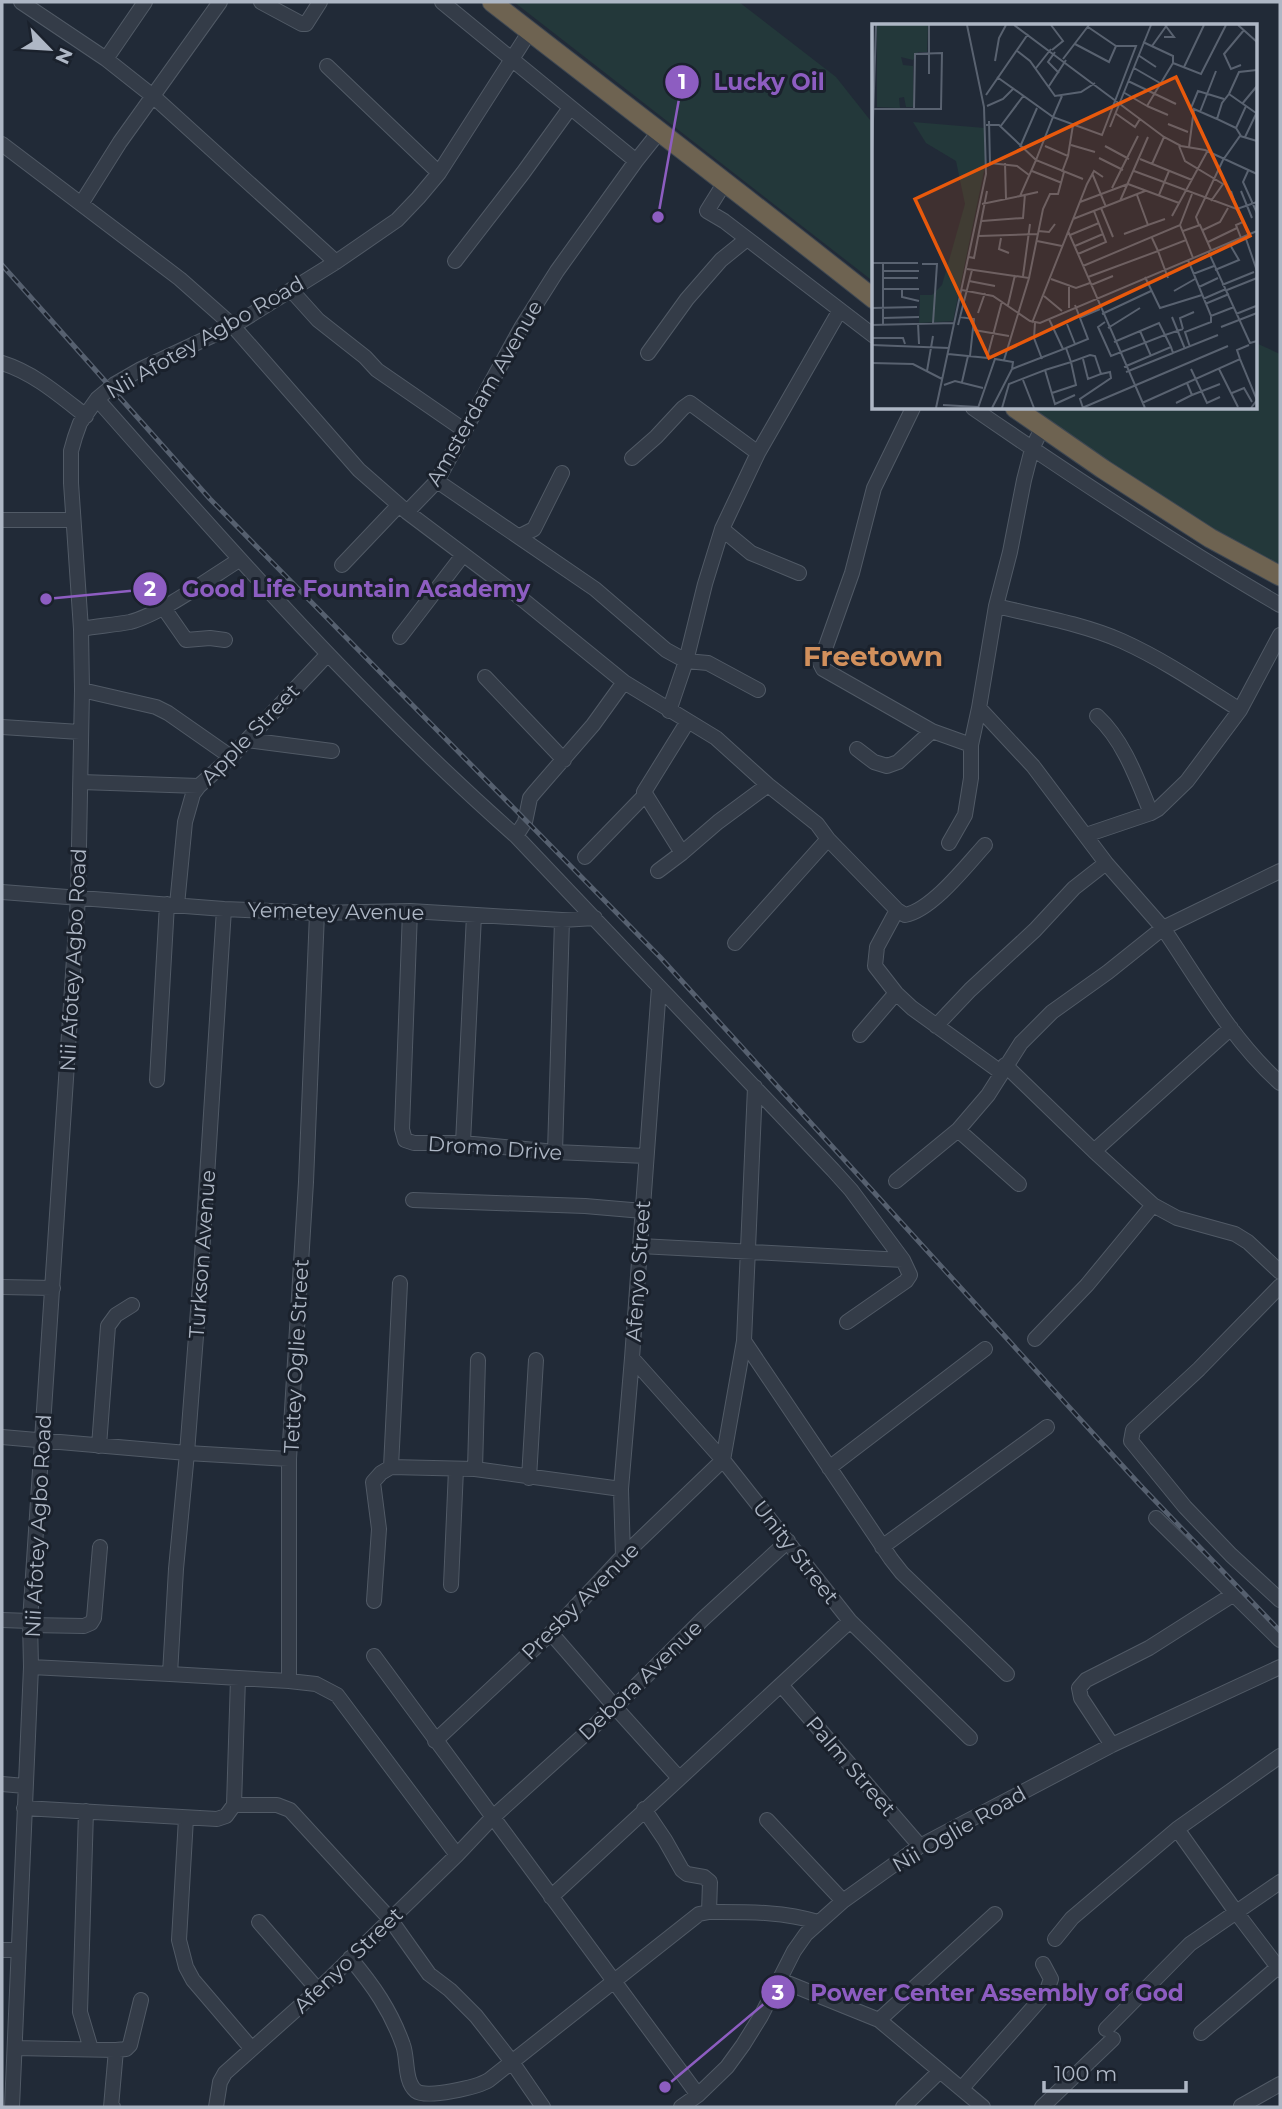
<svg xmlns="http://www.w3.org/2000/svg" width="1282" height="2109" font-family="Montserrat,sans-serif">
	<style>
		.green { fill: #23383a }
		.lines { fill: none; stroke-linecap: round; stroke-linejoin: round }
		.minor-casing { stroke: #515a66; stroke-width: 16 }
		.highway-casing { stroke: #3e4752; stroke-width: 21 }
		.minor { stroke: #343c48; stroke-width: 14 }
		.highway { stroke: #6e6351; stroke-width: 19 }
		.rail-casing { stroke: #56606f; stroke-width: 5 }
		.rail { stroke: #1a212c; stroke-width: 2.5; stroke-dasharray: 8; stroke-linecap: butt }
		.labels { text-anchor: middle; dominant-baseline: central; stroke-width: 6; stroke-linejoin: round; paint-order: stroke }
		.street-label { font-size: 21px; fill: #aeb7c5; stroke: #1a212c }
		.district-label { font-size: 28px; font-weight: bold; fill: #d2905c; stroke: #1a212c }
		.inset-road { fill: none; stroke: #596270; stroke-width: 2 }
		.view { fill: #e8590c; fill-opacity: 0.15; stroke: #e8590c; stroke-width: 3.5 }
		.inset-edge { fill: none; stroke: #aeb7c5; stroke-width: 3.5 }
		.leader { fill: none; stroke: #8d5dc1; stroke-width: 2.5 }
		.callout-dot { fill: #8d5dc1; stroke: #1a212c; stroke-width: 2.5 }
		.mark-label { font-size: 21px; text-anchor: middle; font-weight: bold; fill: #fff }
		.callout-label { font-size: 23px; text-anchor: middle; font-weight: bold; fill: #8d5dc1; stroke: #1a212c; stroke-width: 6; stroke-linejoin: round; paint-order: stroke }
	</style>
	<rect width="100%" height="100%" fill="#212a37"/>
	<path class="green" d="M514 2H739L836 77 874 125V282Z
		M1256 343 1280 354V566C1194 520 1110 468 1034 408H1256Z"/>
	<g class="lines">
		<defs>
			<path id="minor" d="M21 2 106 59 154 97 336 262
				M261 2 302 24H306L320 2
				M442 2 636 161
				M106 59 145 2
				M327 66 439 173
				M2 144 180 279 233 326 359 470 407 512 437 481 521 328 557 271 636 161 659 132
				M725 182 707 211 724 221 874 336
				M81 204 120 142 220 2
				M455 261 523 173 570 108
				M291 290 318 320 365 357 377 370 464 430
				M648 353 687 299 721 260 747 239
				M2 363C34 373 59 395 86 416
				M97 399C231 551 364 702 516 836L833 1170 851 1190 903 1260 910 1275 906 1281 847 1322
				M913 408 874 488 852 573 820 663 823 669 932 731 971 745
				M973 408C1073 477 1175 544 1280 605
				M632 458 656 437 683 408 690 403 758 453
				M437 481 595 589 666 650 686 661 708 663 758 690
				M407 512 512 591 624 682 716 738 768 785 817 824 828 839 897 910 877 947 875 966 896 993 912 1008 1002 1073
				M2 520H73
				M722 529 751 553 799 573
				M520 536 534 529 562 473
				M342 565 399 505
				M996 606C1038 616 1083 624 1122 641 1164 660 1202 686 1240 710
				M163 607 186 640 210 638 225 640
				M81 629C97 626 114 625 130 622 161 614 210 578 239 560
				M400 637 463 555
				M485 677 564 760
				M82 690 156 707 168 713 231 757
				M979 708 996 606 1010 552 1024 480 1032 449 1042 428
				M669 711 686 661 705 584 722 529 758 453 840 310
				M1097 716C1124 741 1137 779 1151 813
				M2 727 80 732
				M247 740 332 751
				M857 749 874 762 887 766 898 762 932 731
				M81 782 199 786
				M1086 835 1151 813 1158 809 1187 781 1240 710 1280 635
				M516 836 525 822 530 798 534 793 593 725 624 682
				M682 853 644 792 688 721
				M585 857 645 795
				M658 871 682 853 718 822 768 785
				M1280 871 1163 928C1199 981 1232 1040 1280 1083
				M2 892 224 909 317 913 410 911 562 920 595 918
				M177 905 185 822 193 794 199 786 231 757 327 655
				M897 910 905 915C932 910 967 865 985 845
				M410 911 402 1129 405 1140 414 1143H463L555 1152 646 1156
				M735 943 828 839
				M936 1026 970 990 1035 930 1074 888 1106 863
				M860 1035 896 993
				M1005 1065 1094 1151 1231 1028
				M157 1080 167 904
				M958 1130 1019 1184
				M463 1143 474 915
				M1094 1151 1153 1205 1177 1218 1235 1234 1248 1242 1280 1272
				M555 1152 562 920
				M896 1181 958 1130 988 1095 1021 1043 1052 1012 1108 972 1163 928 1106 863 1033 766 979 708 971 745V778L965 815 949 843
				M413 1200 585 1206 643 1211
				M640 1246 903 1260
				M1280 1286 1199 1369 1133 1430 1131 1441 1185 1507 1231 1555 1280 1600
				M2 1287 53 1288
				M1035 1339 1087 1285 1153 1205
				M744 1341 891 1559 902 1573 1007 1674
				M632 1358 723 1460 850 1621 970 1738
				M2 1437 187 1453 201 1271 224 909
				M99 1446 108 1326 116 1315 132 1305
				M723 1460 744 1341 755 1087
				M391 1467 400 1283
				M829 1468 985 1349
				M475 1469 478 1360
				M529 1478 536 1360
				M1156 1518 1280 1640
				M882 1547 1047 1427
				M623 1556 621 1489 632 1358 659 987
				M451 1585 456 1469
				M374 1601 379 1529 373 1482 381 1473 391 1467 475 1469 621 1489
				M2 1620 30 1621
				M30 1625 84 1626 91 1623 94 1618 100 1547
				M551 1633 615 1707 679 1778
				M374 1656 698 2095
				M31 1667 170 1674 176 1569 187 1453 289 1459
				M170 1674 289 1681V1459L306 1182 317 913
				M289 1681 316 1684 337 1695 457 1855
				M782 1686 920 1846
				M435 1741 551 1633 623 1556 723 1460
				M1112 1745 1081 1698 1079 1688 1086 1680 1149 1648 1234 1594
				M1280 1756 1177 1829 1236 1912 1280 1970
				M2 1784 25 1786
				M234 1805H277L290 1810 390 1919 429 1974 450 1990 476 2016 512 2062 543 2107
				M24 1808 217 1819 226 1816 234 1805 238 1678
				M644 1809 665 1840 682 1870 687 1874 704 1877 710 1882 709 1912
				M86 1811 80 2012 91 2049
				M186 1818 179 1940 186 1967 193 1980 252 2049
				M767 1820 843 1901
				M551 1897 850 1621
				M259 1922 318 1990
				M1055 1939 1072 1918 1177 1829
				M2 1950H18
				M350 1958C373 1985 391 2011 403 2045 408 2058 404 2081 416 2091 426 2099 478 2087 489 2080L699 1914 709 1912C746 1912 782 1911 818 1922
				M780 1980 879 2020 983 2107
				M879 2020 995 1914
				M1106 2029 1190 1944 1280 1882
				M1201 2033 1278 1967
				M15 2048 116 2050 111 2107H113
				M116 2050 126 2049 130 2045 141 2000
				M962 2088 1046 1993 1051 1979 1043 1964
				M1241 2106 1280 2084
				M12 2107 31 1667 30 1621 78 898 82 690 81 629 71 483V451L75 437 80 423 97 399 115 384 141 369 233 326 336 262 397 220 418 198 439 173 530 31
				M216 2107 220 2082 225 2073 318 1990 457 1855 492 1818 615 1707 703 1619 788 1541
				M681 2107 698 2095 727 2067 743 2045 761 2016 794 1951 806 1934 843 1901 920 1846 1112 1745 1280 1667
				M903 2107 940 2071
				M1042 2107 1113 2039"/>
			<path id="highway" d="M492 2C619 101 748 199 874 299
				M1015 408 1103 469 1210 538 1280 576"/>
		</defs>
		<use href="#minor" class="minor-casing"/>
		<use href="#highway" class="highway-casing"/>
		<use href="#minor" class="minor"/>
		<use href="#highway" class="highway"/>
		<defs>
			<path id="rail" d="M2 265 210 499 660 957 1140 1485 1280 1631"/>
		</defs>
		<use href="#rail" class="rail-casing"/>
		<use href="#rail" class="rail"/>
	</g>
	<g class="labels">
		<g class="street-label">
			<text transform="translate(205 337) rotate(-30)">Nii Afotey Agbo Road</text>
			<text transform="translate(484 393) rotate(-60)">Amsterdam Avenue</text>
			<text transform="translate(250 734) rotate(-46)">Apple Street</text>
			<text transform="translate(336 911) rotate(1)">Yemetey Avenue</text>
			<text transform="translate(73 960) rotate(-87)">Nii Afotey Agbo Road</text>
			<text transform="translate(495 1148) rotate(4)">Dromo Drive</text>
			<text transform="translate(202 1254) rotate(-86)">Turkson Avenue</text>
			<text transform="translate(638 1271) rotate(-86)">Afenyo Street</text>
			<text transform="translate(296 1356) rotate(-87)">Tettey Oglie Street</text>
			<text transform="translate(38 1526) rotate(-87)">Nii Afotey Agbo Road</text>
			<text transform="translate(796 1552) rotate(52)">Unity Street</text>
			<text transform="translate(580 1601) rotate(-45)">Presby Avenue</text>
			<text transform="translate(640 1680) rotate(-44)">Debora Avenue</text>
			<text transform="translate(851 1766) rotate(49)">Palm Street</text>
			<text transform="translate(959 1829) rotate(-30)">Nii Oglie Road</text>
			<text transform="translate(348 1960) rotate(-44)">Afenyo Street</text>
		</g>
		<g class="district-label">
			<text x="873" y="656">Freetown</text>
		</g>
	</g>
	<g transform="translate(872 24)">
		<rect width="385" height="385" fill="#212a37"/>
		<path d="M5 1H56L55 28H46L41 36 29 33 31 41 41 42V83H34L32 73 27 74 28 84 5 83ZM41 98 113 104V142L81 297 47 299 48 271H60L70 261 93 180 84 137 54 119Z" fill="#23383a"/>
		<path class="inset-road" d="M142 1 292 113 309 122 333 126 385 150M179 1 191 17 180 26M366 1 385 18M292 13H302L293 1M203 20 237 38 244 22M280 22 295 1M144 26 158 37 183 72 209 68 223 59M183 28 176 38 187 49M266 31 284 43M191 35 217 1M123 37 127 14 134 1M301 39 329 50 354 1M369 41 359 45 352 30 372 6M312 43 332 1M164 44 179 25M262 44 288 59M57 50V1M125 53 181 93 190 72M256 57 304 80M177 62 194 36M251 68 275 82 301 39V32L271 18M357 70 367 48 385 46M114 71 156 10M370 80 385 62M115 82 131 75 142 64M275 82 296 91M319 84 326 67 352 75M0 85H69L70 29 43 30 42 85M328 88 344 47M243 89 263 103 268 95M117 97 118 140M296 100 316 108M114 101H127L164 136 181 93 230 111 264 22H244L216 3M128 103 152 71M238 103 279 1M364 104 345 95 350 79 357 70 374 82M369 112 364 104 374 82 384 89M373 113 385 88M199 121 223 128M173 122 196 132 190 148M233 122 257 135M307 122 313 137 351 160 339 177M148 123 165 84M317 123 322 85 345 95M0 128 4 1M196 132 201 101M227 134 251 146M268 135 320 156M118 139 145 142 157 151M133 139 134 175M280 140 292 113M160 147 190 159M262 147 365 185 371 198 364 201 369 214M376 147 371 158 385 189M220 149 234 183M256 160 307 179M240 164 266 112M359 167 365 185 385 178M369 167 380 194M166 168 148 172 164 136 211 155M265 171 276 201 293 195M287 171 297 147M248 177 276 113M208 178 256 160M110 180 148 172M229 184 241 213M300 192 336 126M201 195 273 167M110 197 151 194 153 170M308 201 320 170M327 201 324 193 351 136 368 112 385 117M331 206 348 198 356 184M166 207 177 208 183 200M196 207 273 384M311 207 328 201 339 226M252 210 276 201M198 211 227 199M107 212 166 210M373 212 385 247M129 214 127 225 137 229M280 214 286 227 314 216 321 234M165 217 190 222M336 218 365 204M203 222 231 210M336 227 378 319 385 317M206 230 234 218 222 187M97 233 102 234 115 167M316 236 339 292 362 283M0 239H46M11 239V300M50 240H65L61 299M211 242 308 201 314 216M95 245 157 254 132 336M343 246 367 236 357 219M11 247H47M321 250 342 242M151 252 158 200M216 253 286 227 296 254M273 253 288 284 330 271M11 254H46M157 254 171 185 178 170H186L192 148M179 255 204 264 218 259M97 257 123 262M197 261V284M219 261 241 252M350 261 382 248M327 263 346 254M11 265H47M30 265V273L47 277M90 266 121 272 158 297 168 299 385 207M355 266 385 254M302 267 323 255M172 272 190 287M331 275 354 265M333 280 357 270M136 281 143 251M0 284 45 283M106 289 113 269M230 290 279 267M364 290 384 282M88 293 100 246M300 293 313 325M11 294 47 293M207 294 228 285M177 295 191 325M233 298 226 303 239 332 293 311 287 299 242 318M46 299 47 320M160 299 215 160 222 147 231 153M163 299 162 314 170 335M195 300 203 320M0 301 82 299M86 301 88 293 102 295 98 332M349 303 385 289M236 304 268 284M311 305 308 294 322 288M102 306 137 312M268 307 279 332M0 314H31L33 320M0 321 77 324M299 323 301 329 346 311M318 323 313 308 339 298V292M194 324 216 315 203 281M76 330 116 334M115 334 130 277M368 335 365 326 377 321M0 339 41 340 70 355M252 343 299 323 293 311 311 305M319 345 335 379 348 373M347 345 366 383M173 346 199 338 204 361 180 369M55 347 61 312M254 348 301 329M151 356 162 384M90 358 96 332M72 361 83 357 111 364M360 369 372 364 380 378M320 371 348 360M270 379 368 335 385 376 379 384M304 379 320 371 315 359M71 381 106 383M64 384 114 150 112 83 95 1M106 384 123 335 141 338 140 345M120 384 140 345 194 324 199 338 218 331 223 332 229 350 216 355 211 335M130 384 137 360 173 346 183 380 203 371M210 384 356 322M211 384 208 375 239 354 238 348 229 350"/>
		<path class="view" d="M304 53 378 212 117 334 43 175Z"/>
		<rect width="385" height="385" class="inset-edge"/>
	</g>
	<path class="leader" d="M658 217L682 82M46 599L150 589M665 2087L778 1992"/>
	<g class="callout-dot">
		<circle cx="658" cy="217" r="7"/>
		<circle cx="46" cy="599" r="7"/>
		<circle cx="665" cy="2087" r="7"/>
		<circle cx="682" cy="82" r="18"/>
		<circle cx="150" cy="589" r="18"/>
		<circle cx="778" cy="1992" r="18"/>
	</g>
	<g class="mark-label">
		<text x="682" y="89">1</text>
		<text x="150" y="596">2</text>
		<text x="778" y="2000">3</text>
	</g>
	<g class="callout-label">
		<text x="769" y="90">Lucky Oil</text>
		<text x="356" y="597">Good Life Fountain Academy</text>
		<text x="997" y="2001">Power Center Assembly of God</text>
	</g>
	<rect width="1282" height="2109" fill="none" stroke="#aeb7c5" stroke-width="7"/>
	<g transform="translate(49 49) rotate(115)" stroke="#1a212c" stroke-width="5" paint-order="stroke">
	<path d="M0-5L12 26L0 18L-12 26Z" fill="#aeb7c5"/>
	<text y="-10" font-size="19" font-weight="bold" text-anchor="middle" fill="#aeb7c5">N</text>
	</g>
	<path d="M1044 2081v10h142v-10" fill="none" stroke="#aeb7c5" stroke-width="3.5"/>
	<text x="1054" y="2081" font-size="21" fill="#aeb7c5" stroke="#1a212c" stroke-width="5" paint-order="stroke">100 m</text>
</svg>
